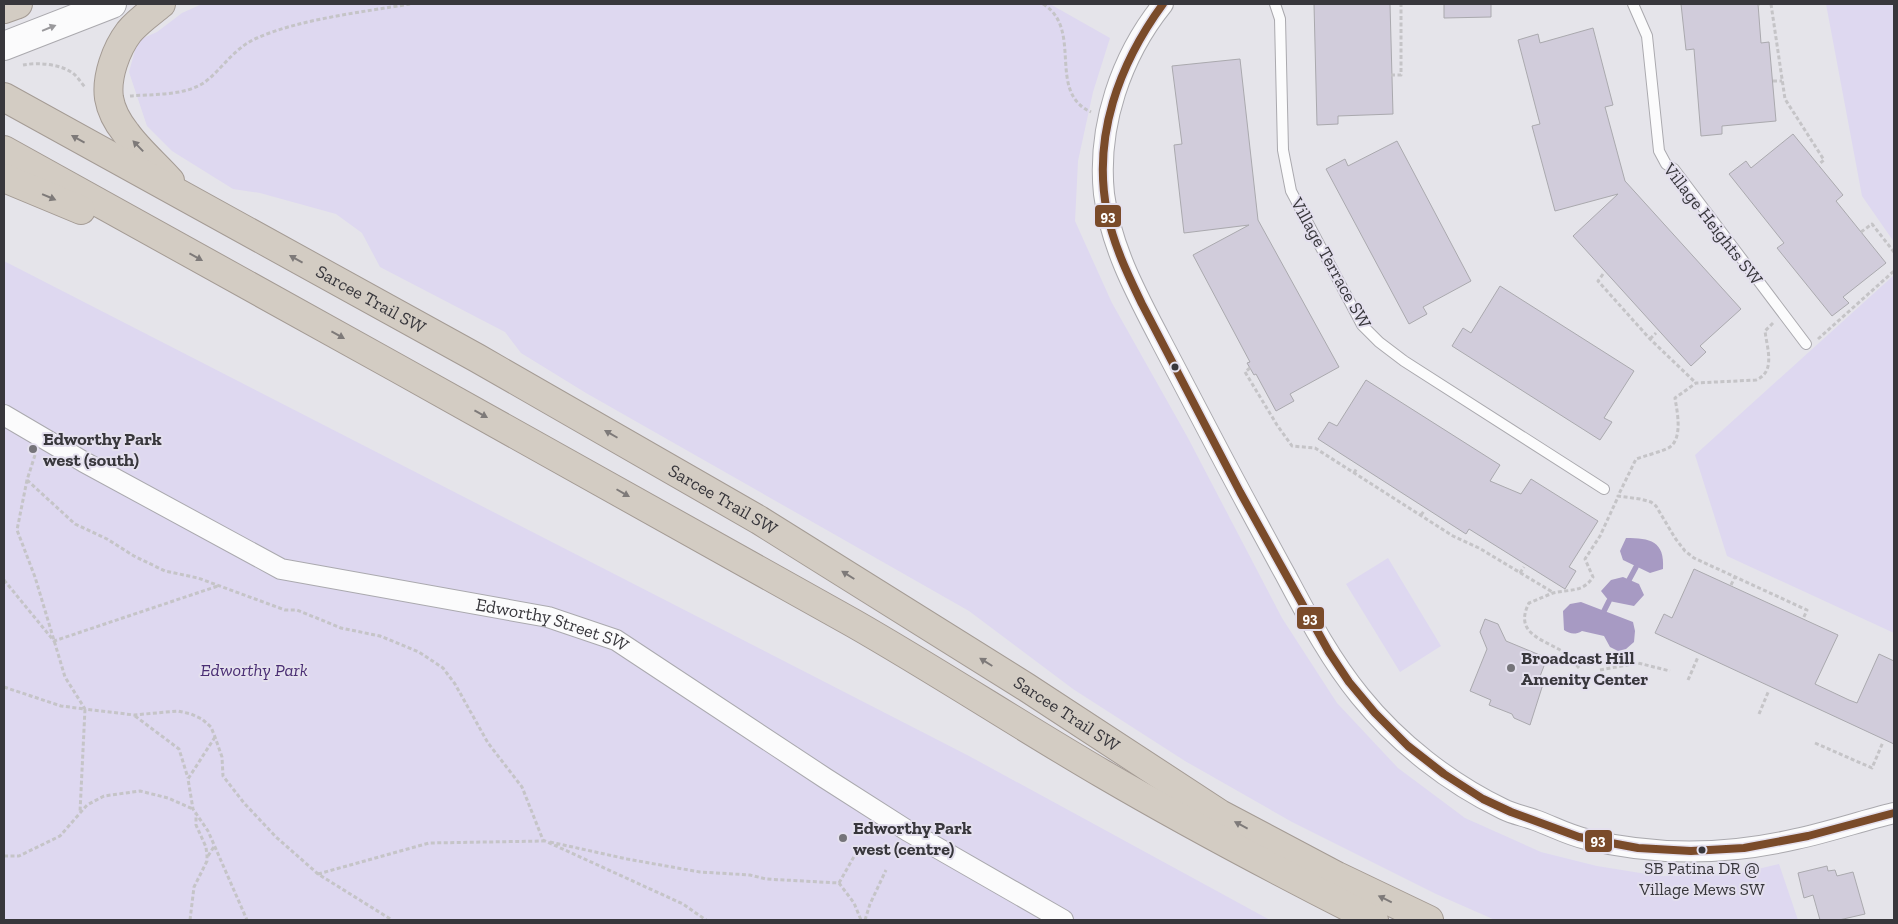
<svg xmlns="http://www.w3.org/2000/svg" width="1898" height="924" font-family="'Zilla Slab',serif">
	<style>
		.green { fill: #ded8f0 }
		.water { fill: #a79ac3 }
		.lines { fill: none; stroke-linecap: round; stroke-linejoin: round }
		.stream { stroke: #a79ac3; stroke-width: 5.5 }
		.building { fill: #d1ccdb; stroke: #aaa9ae }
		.lane-casing { stroke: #aaa9ae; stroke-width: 12 }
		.street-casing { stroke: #aaa9ae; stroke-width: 22 }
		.secondary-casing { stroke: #aaa9ae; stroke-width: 30 }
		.highway-casing { stroke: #a49b94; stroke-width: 30 }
		.path { stroke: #c5c4c7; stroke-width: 3; stroke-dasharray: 4 2.5; stroke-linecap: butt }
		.lane { stroke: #fbfbfc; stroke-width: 10 }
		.street { stroke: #fbfbfc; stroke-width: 20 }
		.secondary { stroke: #fbfbfc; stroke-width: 28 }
		.highway { stroke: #d3ccc3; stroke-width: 28 }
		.bus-1-casing { stroke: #e4e0ee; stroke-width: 11 }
		.bus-1 { stroke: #7a4b2a; stroke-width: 8 }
		.oneway { fill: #9a999c }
		.oneway2 { fill: #7e7a79 }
		.bus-dot { fill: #38373c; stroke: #e4e0ee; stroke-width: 2 }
		.poi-dot { fill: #757479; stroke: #e4e0ee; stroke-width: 2 }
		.labels { text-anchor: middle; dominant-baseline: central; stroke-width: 4; stroke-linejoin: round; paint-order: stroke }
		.bus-label { font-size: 17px; fill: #38373c; stroke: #e4e0ee }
		.street-label { font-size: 18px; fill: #38373c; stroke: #e4e0ee }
		.poi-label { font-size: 18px; font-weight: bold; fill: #38373c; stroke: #e4e0ee; text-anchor: start }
		.park-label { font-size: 18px; font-style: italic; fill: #4a2e74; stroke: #e4e0ee }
		.line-badge { stroke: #e4e0ee; stroke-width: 2 }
		.badge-label { font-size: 14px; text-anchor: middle; font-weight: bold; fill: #fff }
	</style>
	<rect width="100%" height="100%" fill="#e5e4ea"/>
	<path class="green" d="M202 4H1050L1110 38 1093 92 1078 161 1075 221 1112 303 1188 438 1282 618 1337 703 1398 768 1465 818 1541 852 1597 866 1659 876 1732 875 1779 864 1798 920H1495L1436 894 1292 822 1185 761 1073 689 969 611 586 393 521 353 505 332 380 267 362 233 336 214 260 193 233 189 172 151 147 126 129 72 135 50 141 39 157 32 182 13Z
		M1826 4H1894V242L1862 196Z
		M4 261 969 756 1270 920H4Z
		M1894 275V633L1727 556 1695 455Z
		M1388 558 1441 646 1400 672 1346 584Z"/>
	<path class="water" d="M1626 538C1650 538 1665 541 1663 569L1650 573 1623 560 1620 551Z
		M1623 577 1639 584 1644 595 1634 606 1609 601 1601 591 1611 580Z
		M1581 602 1633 622 1635 631 1634 642 1626 649 1618 651 1610 647 1604 636 1582 631C1575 635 1570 634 1564 630L1563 611 1570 604Z"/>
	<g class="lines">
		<path class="stream" d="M1629 580 1636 567
			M1604 611 1609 601"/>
	</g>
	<path class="building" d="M1314 4H1390L1393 114 1338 116V124L1317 125Z
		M1444 4H1491V17L1444 18Z
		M1681 4H1758L1761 43 1769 42 1776 121 1722 126V134L1701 136 1694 49 1686 50Z
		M1593 28 1613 105 1605 107 1625 181 1741 309 1700 346 1706 352 1691 366 1573 236 1618 194 1555 211 1532 126 1540 124 1518 40 1538 34 1540 43Z
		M1240 59 1258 220 1339 367 1290 394 1294 401 1276 411 1256 374 1254 375 1247 363 1250 362 1193 255 1249 225 1184 233 1174 145 1182 144 1172 66Z
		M1793 134 1843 195 1836 201 1886 263 1843 297 1849 303 1832 316 1777 248 1784 243 1729 174 1746 161 1751 168Z
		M1397 141 1471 281 1423 307 1427 314 1409 324 1326 169 1345 159 1348 166Z
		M1500 286 1634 371 1604 418 1612 422 1600 440 1452 346 1463 328 1471 333Z
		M1366 380 1500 465 1490 481 1521 494 1531 479 1598 521 1569 567 1576 571 1565 589 1469 529 1466 534 1318 439 1329 422 1337 426Z
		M1694 569 1838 635 1815 684 1849 700 1857 703 1879 654 1894 661V744L1655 633 1664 614 1672 618Z
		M1485 619 1498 624 1506 641 1547 658 1539 679 1544 681 1530 725 1514 718 1512 714 1489 705 1491 700 1470 691 1487 649 1480 632Z
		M1827 866 1828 871 1835 870 1837 876 1853 872 1865 914 1839 920H1820L1813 895 1804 898 1798 873Z"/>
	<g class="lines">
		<defs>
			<path id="lane" d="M1275 4 1280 19 1283 150 1291 191 1362 325 1379 342 1404 361 1604 489
				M1633 4 1647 36 1659 151 1666 164 1674 169 1806 344"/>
			<g id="street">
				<path d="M1163 4C1121 56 1097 126 1104 194 1111 247 1136 293 1160 339 1178 374 1196 408 1214 442 1237 486 1261 530 1285 574 1308 617 1329 658 1360 696 1398 743 1449 783 1503 809 1513 814 1524 816 1535 820 1552 826 1568 835 1586 839 1655 856 1727 855 1796 839 1829 832 1861 821 1894 813"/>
				<path id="s1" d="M4 415 84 462 281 569 548 617 616 640 825 778 908 831 1063 920"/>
			</g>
			<path id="secondary" d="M4 46 112 4"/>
			<g id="highway">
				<path d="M161 4C150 13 138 21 129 32 116 49 106 77 109 98 111 110 118 123 126 133 138 150 156 165 170 181"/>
				<path d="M4 9 18 4"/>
				<path id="s2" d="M4 97 477 358 759 520 1026 687 1220 814 1337 876 1429 920"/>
				<path d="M4 150C287 308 571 463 853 623 937 671 1019 725 1103 774 1192 826 1283 874 1374 920"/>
				<path d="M4 178 81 210"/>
			</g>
		</defs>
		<use href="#lane" class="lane-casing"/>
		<use href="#street" class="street-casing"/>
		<use href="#secondary" class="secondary-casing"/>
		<use href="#highway" class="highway-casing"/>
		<path class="path" d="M1043 4C1084 29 1046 92 1091 112
			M1758 4H1760
			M1771 4 1785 99 1824 160 1818 165
			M23 65C39 62 63 64 75 75 79 79 82 84 86 88
			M1391 75H1401V4
			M1773 81H1782
			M130 96C153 94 185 96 205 82 223 68 234 48 257 38 300 19 363 12 410 4
			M1861 232 1872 224 1894 252
			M1603 274 1598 281 1650 339 1696 383
			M1773 323 1765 331C1767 348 1776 372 1756 380L1696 383 1675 398C1677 411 1683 437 1670 447 1664 451 1644 456 1636 459L1618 496 1640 499 1651 502 1656 506 1675 538 1685 551 1694 558 1807 610 1803 619
			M1650 339 1656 333
			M1818 339 1894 271
			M1250 368 1245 372 1277 425 1292 446 1315 448 1453 536 1479 548 1554 593
			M35 455 27 480 17 530 35 577 65 677 85 709 134 715 178 711 191 714 202 719 211 727 215 737 222 757 223 776 244 803 276 837 318 874 392 920
			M1354 473 1357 468
			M27 480 75 524 107 539 134 556 165 571 198 578 285 610H297L341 628 380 636 419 652 443 668 455 684 488 743 522 787 543 840 683 904 706 920
			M1421 515 1424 511
			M1520 573 1524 567
			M4 580 54 641 218 586
			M1731 585 1735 577
			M1579 668C1575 664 1573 658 1568 655 1548 640 1512 636 1529 603 1537 600 1545 596 1553 593 1569 589 1583 593 1593 577L1585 559 1600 536 1618 497
			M1600 670 1638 663 1670 671
			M1688 680 1698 657
			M4 687 61 706 85 709 80 812
			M1759 714 1769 690
			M135 716 179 749 188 778
			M215 737 188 779 193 809 208 831 247 920
			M1815 743 1872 768 1883 742
			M550 842 627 859 700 872 750 875 766 879 839 883 854 903 861 920
			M4 856H19L60 836 87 805 104 796 140 791 168 798 193 809
			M208 856 215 845
			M318 874 429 843 544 841
			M839 883 856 853
			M190 920 194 887 207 861V856L206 847 196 825V814
			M865 920 870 904 886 870"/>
		<use href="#lane" class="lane"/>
		<use href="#street" class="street"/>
		<use href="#secondary" class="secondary"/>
		<use href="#highway" class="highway"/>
		<defs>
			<path id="bus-1" d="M1163 4C1119 64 1092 137 1107 212 1113 244 1128 275 1142 304L1240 492 1329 652 1349 682 1375 713 1408 746 1444 774 1483 799 1511 812 1579 837 1638 848 1691 851 1744 848 1808 836 1894 813"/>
		</defs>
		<use href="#bus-1" class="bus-1-casing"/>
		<use href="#bus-1" class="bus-1"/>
	</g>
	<defs><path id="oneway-solid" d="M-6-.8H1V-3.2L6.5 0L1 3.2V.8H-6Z" transform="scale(1.25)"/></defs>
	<use class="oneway" href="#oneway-solid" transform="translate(49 28) rotate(-22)"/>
	<g class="oneway2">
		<use href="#oneway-solid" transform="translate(78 139) rotate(-151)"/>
		<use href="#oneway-solid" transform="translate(138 146) rotate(-134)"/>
		<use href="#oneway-solid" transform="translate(49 197) rotate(23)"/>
		<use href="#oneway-solid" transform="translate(196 257) rotate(29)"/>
		<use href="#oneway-solid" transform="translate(296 259) rotate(-151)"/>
		<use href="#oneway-solid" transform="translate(338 335) rotate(29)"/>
		<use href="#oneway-solid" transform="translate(481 414) rotate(29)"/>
		<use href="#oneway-solid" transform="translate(611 434) rotate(-150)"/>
		<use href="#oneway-solid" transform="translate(623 493) rotate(30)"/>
		<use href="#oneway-solid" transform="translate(848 575) rotate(-148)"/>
		<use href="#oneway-solid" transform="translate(986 662) rotate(-148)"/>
		<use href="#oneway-solid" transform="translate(1241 825) rotate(-152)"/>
		<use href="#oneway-solid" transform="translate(1385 899) rotate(-154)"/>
	</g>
	<g class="bus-dot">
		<circle cx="1175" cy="367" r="4.5"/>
		<circle cx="1702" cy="850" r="4.5"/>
	</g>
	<g class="poi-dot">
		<circle cx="33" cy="449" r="5"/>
		<circle cx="1511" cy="668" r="5"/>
		<circle cx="843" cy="838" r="5"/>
	</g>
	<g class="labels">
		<g class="bus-label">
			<text x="1702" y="868">SB Patina DR @<tspan x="1702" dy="21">Village Mews SW</tspan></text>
		</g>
		<g class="street-label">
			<text transform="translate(1713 224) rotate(52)">Village Heights SW</text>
			<text transform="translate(1331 263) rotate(61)">Village Terrace SW</text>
			<text stroke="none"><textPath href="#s2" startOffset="419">Sarcee Trail SW</textPath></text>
			<text stroke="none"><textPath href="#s2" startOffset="824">Sarcee Trail SW</textPath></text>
			<text stroke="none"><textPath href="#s1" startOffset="594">Edworthy Street SW</textPath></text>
			<text stroke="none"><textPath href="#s2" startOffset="1229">Sarcee Trail SW</textPath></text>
		</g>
		<g class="poi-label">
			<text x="43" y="439">Edworthy Park<tspan x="43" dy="21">west (south)</tspan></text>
			<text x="1521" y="658">Broadcast Hill<tspan x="1521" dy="21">Amenity Center</tspan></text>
			<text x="853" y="828">Edworthy Park<tspan x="853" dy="21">west (centre)</tspan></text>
		</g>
		<g class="park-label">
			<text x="254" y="670">Edworthy Park</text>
		</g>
	</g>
	<g class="line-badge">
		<rect x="1094" y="204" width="28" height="24" rx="5" fill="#7a4b2a"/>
		<rect x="1296" y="606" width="29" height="24" rx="5" fill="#7a4b2a"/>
		<rect x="1584" y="829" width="29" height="24" rx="5" fill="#7a4b2a"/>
	</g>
	<g class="badge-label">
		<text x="1108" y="221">93</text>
		<text x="1310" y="623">93</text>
		<text x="1598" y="845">93</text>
	</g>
	<rect width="1898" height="924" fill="none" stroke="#38373c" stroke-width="10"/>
</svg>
